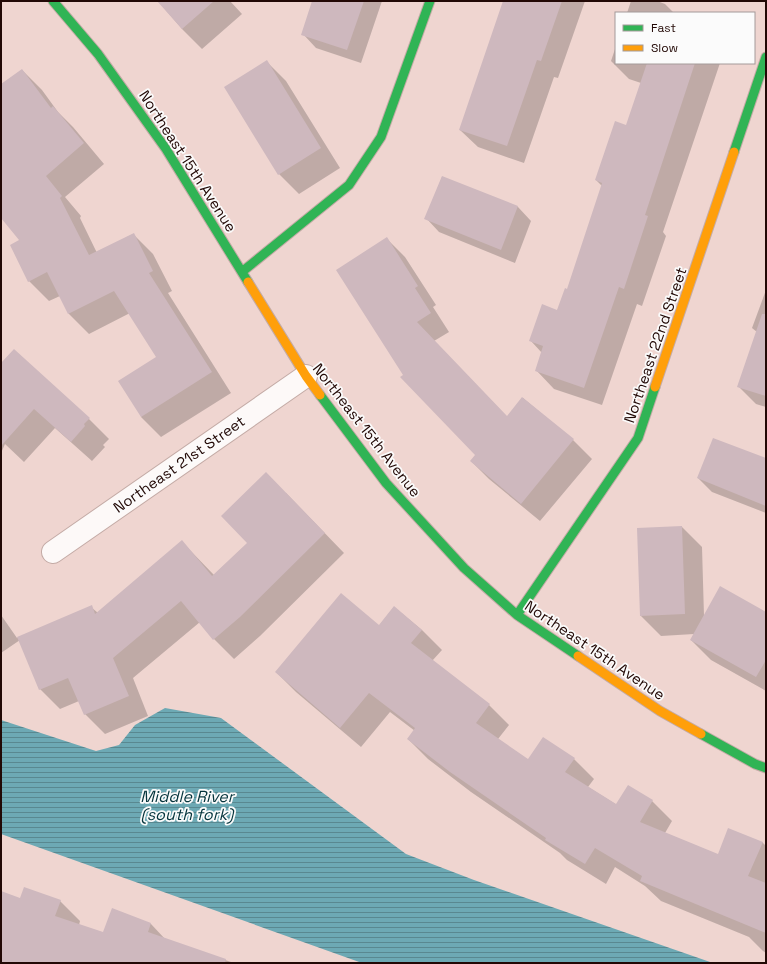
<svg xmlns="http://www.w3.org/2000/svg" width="767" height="964" font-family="'Space Grotesk',sans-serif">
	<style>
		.water { fill: url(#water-rules) }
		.shadow { fill: #0003 }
		.building { fill: #ceb8be }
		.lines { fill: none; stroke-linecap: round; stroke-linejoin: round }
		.street-casing { stroke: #c4aba6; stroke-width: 24 }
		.fast-casing { stroke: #c4aba6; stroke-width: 11 }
		.slow-casing { stroke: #c4aba6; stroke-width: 11 }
		.street { stroke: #fdf9f8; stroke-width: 22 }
		.fast { stroke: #30b455; stroke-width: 9 }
		.slow { stroke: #ff9f0a; stroke-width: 9 }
		.labels { text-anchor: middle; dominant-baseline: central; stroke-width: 3.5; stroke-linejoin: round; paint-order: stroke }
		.street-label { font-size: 15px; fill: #220805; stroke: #fbfbfb }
		.water-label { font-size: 16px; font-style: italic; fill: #05343c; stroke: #fbfbfb }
	</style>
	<defs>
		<pattern id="water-rules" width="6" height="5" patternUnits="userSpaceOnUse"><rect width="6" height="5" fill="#6da9b4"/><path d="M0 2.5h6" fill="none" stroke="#598890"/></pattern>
	</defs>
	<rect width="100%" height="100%" fill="#efd5d0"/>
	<path class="water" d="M165 708 221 718 406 854 474 880 713 963H362L1 834V720L96 751 119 745 135 725Z"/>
	<path class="shadow" d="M158 1H230L242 14 202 49 182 29Z
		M314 1H382L361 63 316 48 303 34Z
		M504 1H585L558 78 554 77 524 163 478 147 460 130Z
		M631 1H657L665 4 674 13H627Z
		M616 46V63H720L663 232 666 236 642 306 637 304 602 405 554 389 536 370 542 353 531 341 557 311 568 290 602 186 596 180 627 126 641 83 629 79 611 61Z
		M266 61 286 81 340 168 299 194 279 174Z
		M22 70 42 90 58 112 73 127 104 164 65 197 81 216 80 218 97 253 133 234 153 254 172 291 168 293 231 393 161 437 141 417 158 357 130 313 89 334 69 314 60 296 49 301 29 281 21 240 1 216V86Z
		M442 177 518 207 531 221 515 263 439 232 426 218Z
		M387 239 405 257 436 305 433 307 449 332 434 341 507 417 523 398 573 440 592 459 540 521 489 479 471 461 476 455 404 375Z
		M766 290V407L756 404 738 386 757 332 752 328Z
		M14 350 89 419 109 439 103 445 105 447 92 461 55 428 24 462 5 444 1 453V364Z
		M766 460V513L712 492 698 478Z
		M286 493 344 553 260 636 234 659 214 639 200 622 133 678 148 716 105 734 85 714 79 701 60 709 40 689 20 640 1 653V615L17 638 91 607 98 613 182 542 214 575 248 543Z
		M682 527 702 547 704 616 766 613V691L711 660 691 640 694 634 661 636 641 616Z
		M394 607 422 630 442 650 432 661 489 705 509 725 498 739 528 760 574 759 594 779 588 787 617 805 652 801 672 821 665 833 718 855 762 842 766 846V953L763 951 749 937 661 901 645 886 615 867 606 884 567 860 560 853 471 792 428 759 408 739 415 731 390 712 361 747 296 692 276 672 379 626Z
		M1 892 21 900 60 901 80 921 79 925 104 933 113 910 151 924 166 940 234 963H1Z"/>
	<path class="building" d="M157 1H214L182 29Z
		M312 1H364L347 50 301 35Z
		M503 1H562L541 61 537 60 507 146 459 130Z
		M267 60 321 148 278 175 224 87Z
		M647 63H695L645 215 648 216 624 289 619 287 584 388 535 371 543 346 529 341 542 304 557 310 565 288 567 289 602 183 595 180 615 121 626 125Z
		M22 69 51 108 53 106 84 143 46 176 62 196 60 198 89 255 134 233 153 271 149 273 212 372 141 417 118 381 156 357 114 291 68 314 47 272 28 282 10 245 19 240 1 218V84Z
		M442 176 518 206 501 250 424 219Z
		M387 237 418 286 415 288 431 313 417 322 507 416 522 397 574 439 521 504 470 461 475 455 400 377 403 375 336 270Z
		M762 314H766V396L737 387Z
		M14 349 90 418 84 424 85 426 71 442 34 409 1 446V363Z
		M713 438 766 458V506L697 478Z
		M266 472 325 533 240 617 213 640 181 601 113 658 129 696 84 715 68 678 39 690 17 637 92 605 95 614 182 540 212 576 247 543 221 516Z
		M682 526 685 614 640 616 637 528Z
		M720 586 766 612V660L756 677 690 640Z
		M341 593 379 625 394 606 422 630 411 643 490 704 476 723 528 759 543 737 575 758 565 772 616 804 628 785 653 800 640 822 718 854 728 828 763 842 748 876 766 883V933L640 881 642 876 595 848 585 864 545 840 546 838 450 772 407 739 415 728 369 693 340 728 275 672Z
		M24 887 61 900 55 916 103 932 112 908 151 923 148 932 226 959 225 963H1V891L20 898Z"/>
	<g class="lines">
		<defs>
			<path id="street" d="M53 552 306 376"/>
			<path id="fast" d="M53 1 98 54 166 149 248 282
				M734 152 766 57
				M243 271 349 185 381 137 430 1
				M320 395 386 483 464 568 517 615 578 656
				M517 615 638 438 655 387
				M701 734 755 764 766 768"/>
			<path id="slow" d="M248 282 306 376 320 395
				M655 387 734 152
				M578 656 660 711 701 734"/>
		</defs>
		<use href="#street" class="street-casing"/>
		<use href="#fast" class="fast-casing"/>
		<use href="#slow" class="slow-casing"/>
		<use href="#street" class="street"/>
		<use href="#fast" class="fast"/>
		<use href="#slow" class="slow"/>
	</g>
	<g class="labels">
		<g class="street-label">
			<text transform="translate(188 161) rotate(57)">Northeast 15th Avenue</text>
			<text transform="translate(655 345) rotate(-71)">Northeast 22nd Street</text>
			<text transform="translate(367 430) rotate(52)">Northeast 15th Avenue</text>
			<text transform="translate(179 464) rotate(-35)">Northeast 21st Street</text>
			<text transform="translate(595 650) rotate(34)">Northeast 15th Avenue</text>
		</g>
		<g class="water-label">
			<text x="187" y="796">Middle River<tspan x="187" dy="18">(south fork)</tspan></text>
		</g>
	</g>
	<rect width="767" height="964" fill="none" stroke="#220805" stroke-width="4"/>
	<rect x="615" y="12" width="140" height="52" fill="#fbfbfb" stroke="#a49a99"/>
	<rect x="623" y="25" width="20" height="6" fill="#30b455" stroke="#a49a99"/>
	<text x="651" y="32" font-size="12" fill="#220805">Fast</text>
	<rect x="623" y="45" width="20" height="6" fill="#ff9f0a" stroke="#a49a99"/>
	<text x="651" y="52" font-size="12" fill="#220805">Slow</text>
</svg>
